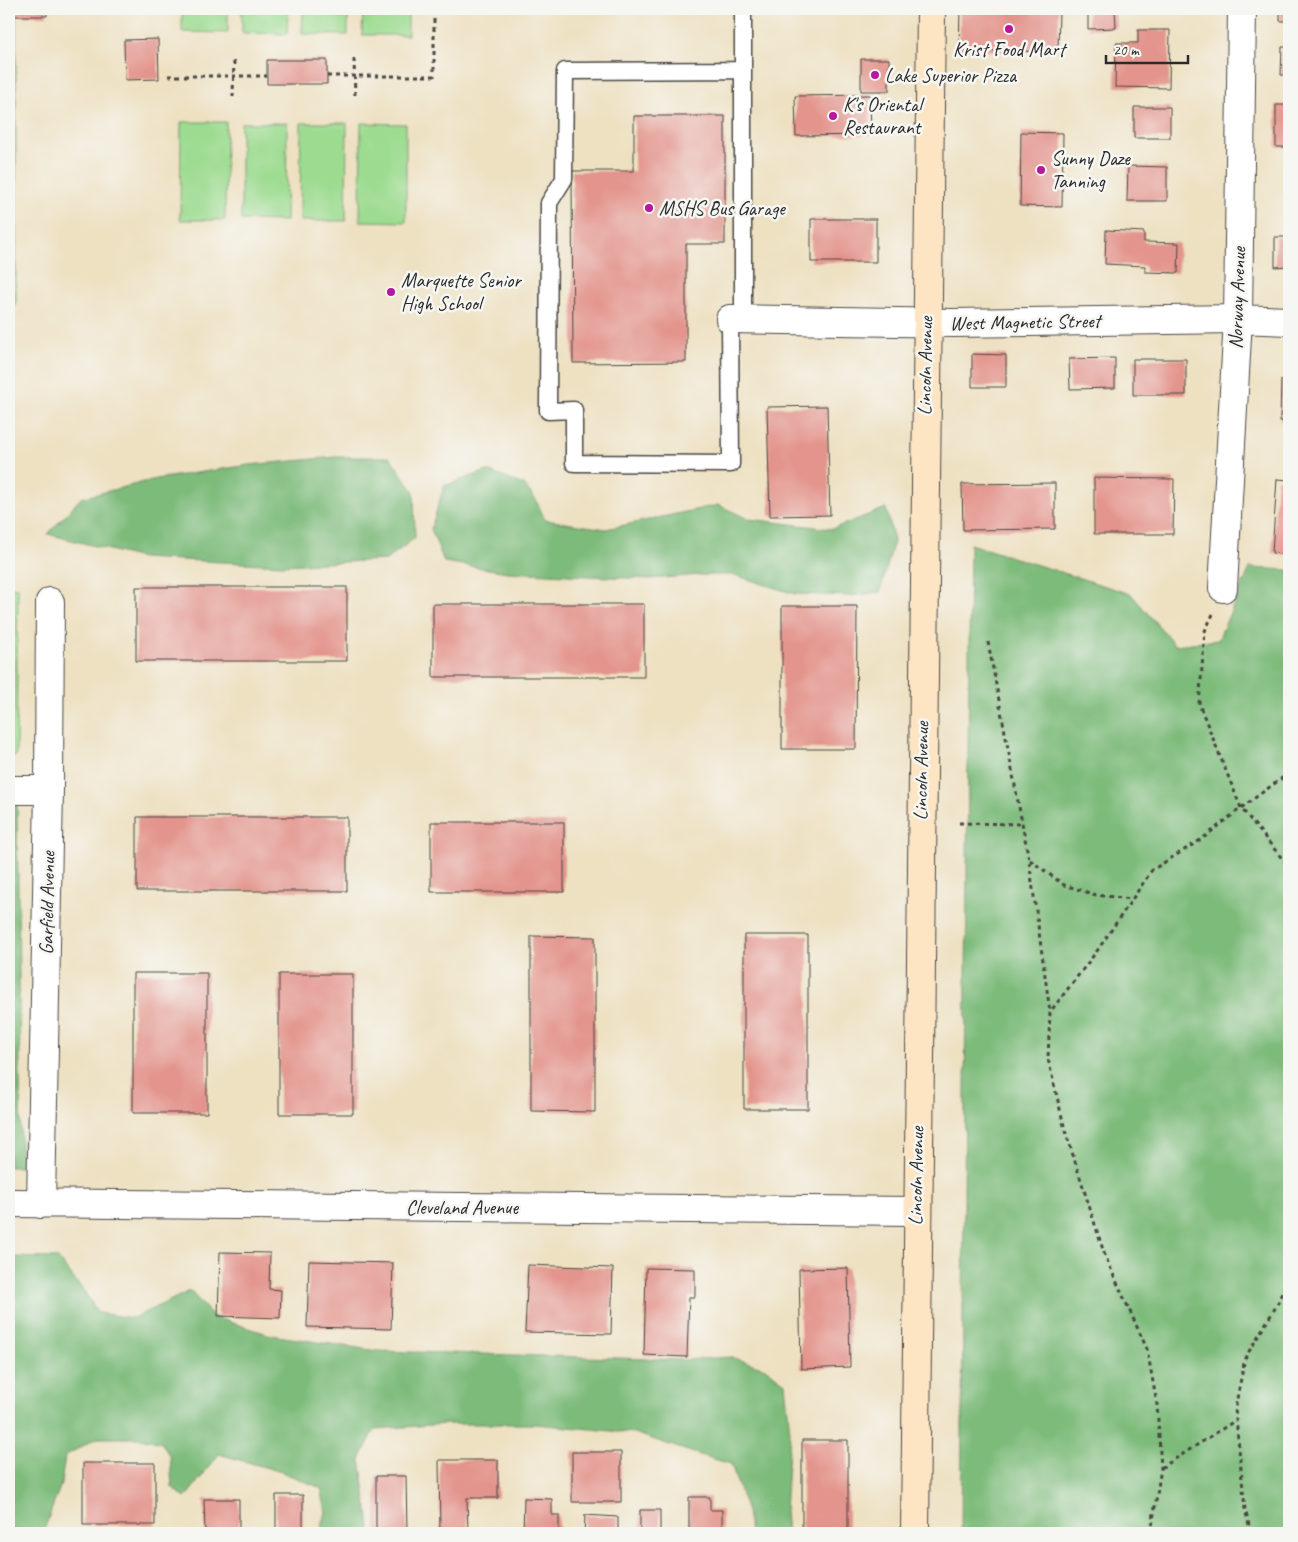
<svg xmlns="http://www.w3.org/2000/svg" width="1298" height="1542" font-family="Caveat,sans-serif">
	<style>
		.green { fill: #9cdb90; stroke: #64835e }
		.forest { fill: #7dbb7a; stroke: #547352 }
		.building { fill: #e3948c }
		.lines { fill: none; stroke-linecap: round; stroke-linejoin: round }
		.lane-casing { stroke: #484642; stroke-width: 19 }
		.street-casing { stroke: #484642; stroke-width: 30 }
		.secondary-casing { stroke: #484642; stroke-width: 30 }
		.path { stroke: #484642; stroke-width: 3; stroke-dasharray: 4 4; stroke-linecap: butt }
		.lane { stroke: #fff; stroke-width: 16 }
		.street { stroke: #fff; stroke-width: 28 }
		.secondary { stroke: #fde5c4; stroke-width: 28 }
		.poi-dot { fill: #b5179e; stroke: #f6f6f2; stroke-width: 2 }
		.labels { text-anchor: middle; dominant-baseline: central; stroke-width: 5; stroke-linejoin: round; paint-order: stroke }
		.poi-label { font-size: 20px; fill: #2b2b2b; stroke: #f6f6f2; text-anchor: start }
		.street-label { font-size: 20px; fill: #2b2b2b; stroke: #f6f6f2 }
	</style>
	<rect width="100%" height="100%" fill="#f6f6f2"/>
	<filter id="ink" filterUnits="userSpaceOnUse"><feTurbulence type="fractalNoise" baseFrequency=".02" numOctaves="2"/><feDisplacementMap in="SourceGraphic" scale="10" xChannelSelector="R" yChannelSelector="G"/><feConvolveMatrix kernelMatrix="1 2 1 2 8 2 1 2 1" color-interpolation-filters="sRGB"/></filter>
	<filter id="wash" filterUnits="userSpaceOnUse"><feTurbulence type="fractalNoise" baseFrequency=".0096" numOctaves="4" result="noise"/><feDisplacementMap in="SourceGraphic" scale="20" xChannelSelector="R" yChannelSelector="G"/><feGaussianBlur stdDeviation="1.12" result="paint"/><feColorMatrix in="noise" values="0 0 0 0 0 0 0 0 0 0 0 0 0 0 0 0 0 1.4 0 .05"/><feComposite in="paint" operator="in"/></filter>
	<g filter="url(#wash)">
		<rect width="100%" height="100%" fill="#eee1c2"/>
		<path class="green" d="M9 9H16V300L9 337Z
			M182 9H228V33L182 32Z
			M242 9H288L287 34 242 33Z
			M303 9H348V35L302 34Z
			M363 9H408V35H362Z
			M181 122H226L225 220H180Z
			M241 123H287L286 221 241 220Z
			M301 123H347L346 221H300Z
			M361 123 406 124V222L360 221Z
			M9 587 18 588 16 756H9Z"/>
		<path class="forest" d="M336 457H390L414 492 415 538 386 560 282 565 141 558 48 534 81 498 156 479 249 465Z
			M487 471 524 485 536 500 545 520 606 529 718 505 749 519 832 529 886 508 894 541 880 592 850 596 795 594 734 575H701L649 579 507 572 444 562 431 529 444 486Z
			M970 544 1131 594 1175 645 1218 640 1250 568 1289 570V1533H961Z
			M17 801 21 1167H9V802Z
			M9 1257 57 1258 83 1290 98 1313 133 1318 190 1291 214 1317 271 1335 378 1351 684 1360 731 1357 765 1368 785 1383 790 1432 785 1512 787 1533H750L747 1512 731 1464 700 1455 634 1433 535 1424H447L375 1429 360 1459 371 1533H320L326 1512 321 1488 282 1472 219 1454 185 1498 172 1487 170 1457 162 1443 140 1438H97L65 1456 61 1484 43 1533H9Z"/>
		<g id="blocks">
			<path class="building" d="M10 9H47V16H10Z
				M960 9H1059L1058 52 959 50Z
				M1088 9H1115L1116 28 1088 29Z
				M1280 9H1289V21H1280Z
				M1138 30H1170L1169 88 1115 87 1116 43H1138Z
				M158 39 159 79 125 80 124 40Z
				M1282 47H1289V75H1281Z
				M861 59H889V91H861Z
				M267 60H327V84H267Z
				M870 95 871 135 796 136 795 96Z
				M1276 105H1289V147H1276Z
				M1134 107H1170V138H1134Z
				M634 116H725V244H686V362L573 363 572 171H634Z
				M1021 132 1063 133 1062 207 1020 206Z
				M1128 166 1167 167V201H1127Z
				M811 219H876V262H811Z
				M1106 230 1144 232V242L1179 243 1178 273 1145 272V266L1105 264Z
				M1275 237H1289V266L1275 267Z
				M972 354 1006 355V387H972Z
				M1115 358V388L1070 389 1069 359Z
				M1133 359H1186V395H1133Z
				M1281 380 1289 381V421H1280Z
				M827 406 830 515 770 516 767 407Z
				M1094 478 1174 479 1173 534H1094Z
				M1277 479 1289 480V555L1272 553Z
				M1055 483V529L963 530 962 484Z
				M136 587H347V661H136Z
				M433 604H644V677H433Z
				M782 606H857L856 749H782Z
				M137 817H347V891H137Z
				M431 822H564V892H431Z
				M744 935H808V1109H744Z
				M531 936 595 937V1112L531 1111Z
				M133 973H207V1113H133Z
				M279 974H353V1114H279Z
				M220 1252 270 1253 269 1289 281 1290 280 1318 218 1316Z
				M309 1261 393 1263 391 1329 307 1327Z
				M528 1265 613 1268 611 1334 525 1332Z
				M646 1268 695 1269V1297H689L687 1357 644 1355Z
				M848 1268 850 1367 801 1369 799 1269Z
				M802 1440H848V1533H802Z
				M572 1452H621V1502H572Z
				M439 1460H498V1498H467L468 1533H440Z
				M83 1463H155V1525H83Z
				M376 1476H406L407 1533H376Z
				M276 1495H303V1533H276Z
				M689 1497H710V1510H722V1533H689Z
				M524 1498 552 1499V1515H559V1533H523Z
				M204 1499H239V1533H205Z
				M640 1510H660V1533H640Z
				M585 1515 618 1517V1533H584Z"/>
		</g>
	</g>
	<g filter="url(#ink)">
		<use href="#blocks" fill-opacity="0" stroke="#484642" stroke-width="1"/>
		<g class="lines">
			<defs>
				<path id="lane" d="M743 70V9
					M730 319 731 464 574 463V410L548 411 549 203 564 179 565 71 743 70V319"/>
				<path id="street" d="M730 319 953 323 1238 319 1289 321
					M1223 588 1238 319 1242 9
					M9 790H49
					M9 1203 916 1211
					M41 1204 49 790 50 602"/>
				<path id="secondary" d="M915 1533C916 1025 922 517 931 9"/>
			</defs>
			<use href="#lane" class="lane-casing"/>
			<use href="#street" class="street-casing"/>
			<use href="#secondary" class="secondary-casing"/>
			<path class="path" d="M354 59 355 98
				M168 76H267
				M327 76H434V9
				M233 97 234 59
				M1213 614 1205 631 1199 704 1241 808 1289 867
				M988 642 1029 860 1050 1012
				M959 823 1023 824
				M1030 860 1064 885 1096 895 1132 899
				M1161 1468 1236 1420
				M1151 1533 1161 1468 1157 1404 1147 1349 1105 1256 1065 1130 1048 1059 1050 1012 1097 951 1152 870 1202 839 1241 808 1289 773
				M1251 1533 1245 1509 1235 1409 1245 1358 1277 1305 1289 1275"/>
			<use href="#lane" class="lane"/>
			<use href="#street" class="street"/>
			<use href="#secondary" class="secondary"/>
		</g>
	</g>
	<g class="poi-dot">
		<circle cx="1009" cy="29" r="5"/>
		<circle cx="875" cy="75" r="5"/>
		<circle cx="833" cy="116" r="5"/>
		<circle cx="1041" cy="170" r="5"/>
		<circle cx="649" cy="208" r="5"/>
		<circle cx="391" cy="292" r="5"/>
	</g>
	<g class="labels">
		<g class="poi-label">
			<text x="1009" y="49" text-anchor="middle">Krist Food Mart</text>
			<text x="885" y="75">Lake Superior Pizza</text>
			<text x="843" y="104">K's Oriental<tspan x="843" dy="23">Restaurant</tspan></text>
			<text x="1051" y="158">Sunny Daze<tspan x="1051" dy="23">Tanning</tspan></text>
			<text x="659" y="208">MSHS Bus Garage</text>
			<text x="401" y="280">Marquette Senior<tspan x="401" dy="23">High School</tspan></text>
		</g>
		<g class="street-label">
			<text transform="translate(1237 298) rotate(-88)">Norway Avenue</text>
			<text transform="translate(1025 322) rotate(-1)">West Magnetic Street</text>
			<text transform="translate(925 366) rotate(-89)">Lincoln Avenue</text>
			<text transform="translate(921 771) rotate(-89)">Lincoln Avenue</text>
			<text transform="translate(47 903) rotate(-89)">Garfield Avenue</text>
			<text transform="translate(916 1176) rotate(-89)">Lincoln Avenue</text>
			<text x="462" y="1207">Cleveland Avenue</text>
		</g>
	</g>
	<rect width="1298" height="1542" fill="none" stroke="#f6f6f2" stroke-width="30"/>
	<path d="M1106 55v8h82v-8" fill="none" stroke="#2b2b2b" stroke-width="2.5"/>
	<text x="1113" y="55" font-size="15" fill="#2b2b2b" stroke="#f6f6f2" stroke-width="4" paint-order="stroke">20 m</text>
</svg>
